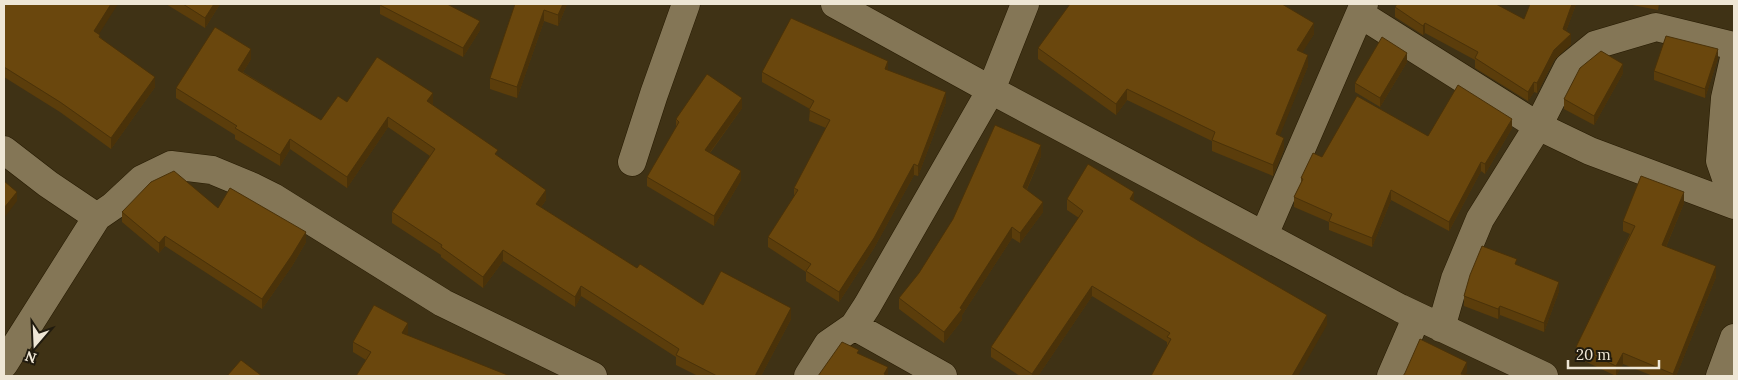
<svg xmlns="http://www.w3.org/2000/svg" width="1738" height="380" font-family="Lora,serif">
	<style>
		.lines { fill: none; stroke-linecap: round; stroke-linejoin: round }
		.minor-casing { stroke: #261a00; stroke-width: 29 }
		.minor { stroke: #847656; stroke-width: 28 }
		.wall { fill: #5b3d0b }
		.shaded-wall { fill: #4a3209 }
		.building { fill: #6a470d; stroke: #4a3209 }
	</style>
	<rect width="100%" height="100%" fill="#3f3215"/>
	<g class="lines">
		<defs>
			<path id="minor" d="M835 4 991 90 1400 308 1544 376
				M1360 14 1538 126 1590 151 1734 205
				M1734 58 1725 98 1720 161 1728 184 1734 189
				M4 150 48 184 97 217
				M632 162 654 94 686 4
				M1264 235 1364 4
				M854 326 943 376
				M1441 328 1455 279 1480 219 1538 126 1568 67 1595 45 1656 27 1734 46
				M4 364 97 217 113 206 142 179 171 165 212 170 253 187 273 197 443 303 593 376
				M808 376 828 344 854 326 867 306 991 90 1025 4
				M1391 376 1417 316
				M1720 376 1734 338"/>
		</defs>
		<use href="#minor" class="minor-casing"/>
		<use href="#minor" class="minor"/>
	</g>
	<path class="wall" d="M4 4 98 34 100 37 155 87 111 149 60 112 4 77Z
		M166 4H220L205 28Z
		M515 4H567L558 26 544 21 517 98 490 89V78Z
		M1576 4 1566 31 1571 44 1554 60 1537 93 1534 92 1528 101 1475 68V60L1425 33 1423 35 1395 17V7L1524 19Z
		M1627 4H1659L1658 10Z
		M380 5 480 30 463 57 380 14Z
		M1314 34 1302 52 1308 66 1279 136 1284 149 1273 176 1212 151V141L1127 100 1116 115 1038 59V48Z
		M1718 58 1705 98 1654 80V71Z
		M251 59 243 72 321 120 347 102 433 103 432 104 498 156 546 200 541 207 637 268 703 305 791 319 761 376H698L676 365V357L581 296 575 307 503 261 483 288 441 257V255L392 223V212L430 156 388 127 347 188 290 149 280 166 235 139V135L176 98V88Z
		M1407 62 1380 107 1355 92V83Z
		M888 70 946 102 918 176 914 175 874 248 839 302 806 281V272L768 247V237L794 197V188L826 128 809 121 810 109 762 82V72Z
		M1623 73 1594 125 1564 109V99Z
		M742 108 710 153 741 180 714 226 647 186V177L676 128V119Z
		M1512 128 1485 174 1481 171 1449 231 1391 200 1372 247 1329 230V222L1294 207V197L1301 182V178L1322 157 1428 136Z
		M1041 156 1027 189 1043 212 1020 243 1012 238 962 315V320L944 343 899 309V298Z
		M1067 199 1134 202 1327 325 1167 346V342L1092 296 1038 376H1020L991 357V347L1079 218 1067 210Z
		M1684 203 1666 247 1716 277 1676 376H1653L1623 364 1616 376 1576 357V347L1630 234 1623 231V221Z
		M218 208 306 242 292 266 262 309 165 246 159 253 122 222V212Z
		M1517 265 1559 291 1544 332 1500 315 1498 319 1464 306V296Z
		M408 333 366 360 353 352V342Z"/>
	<path class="shaded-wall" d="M111 4H118L94 42V31Z
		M214 4H220L205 28V18Z
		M563 4H567L558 26V15Z
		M1572 4H1576L1563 39V29Z
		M544 10V21L517 98V87Z
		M480 21V30L463 57V48Z
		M1314 23V34L1297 61V50Z
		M1425 23V33L1423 35V26Z
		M1571 34V44L1554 60 1537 93V83L1554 50Z
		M251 49V59L238 80V70Z
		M1718 49V58L1705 98V89Z
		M1407 53V62L1380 107V98Z
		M1308 55V66L1276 145V134Z
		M888 61V72L885 69Z
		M1623 64V73L1594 125V116Z
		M155 77V87L111 149V138Z
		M1534 82V92L1528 101V92Z
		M1127 89V100L1116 115V104Z
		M946 92V102L918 176V166Z
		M433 93V103L427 111V101Z
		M742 98V108L705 159V150Z
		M388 117V127L347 188V177Z
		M1512 119V128L1485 174V164Z
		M1284 138V149L1273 176V165Z
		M290 139V149L280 166V155Z
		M1041 145V156L1023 197V187Z
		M1481 162V171L1449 231V222Z
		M914 164V175L874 248 839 302V292Z
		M741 171V180L714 226V216Z
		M546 190V200L536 214V204Z
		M1391 190V200L1372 247V238Z
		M17 192V201L4 218V208Z
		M1134 192V202L1130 199Z
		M1684 192V203L1662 256V245Z
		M1043 202V212L1020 243V233Z
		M1012 227V238L962 315V320L944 343V332Z
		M306 232V242L292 266 262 309V299Z
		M165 236V246L159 253V243Z
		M503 250V261L483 288V277Z
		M1716 266V277L1676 376H1673V374Z
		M1559 282V291L1544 332V323Z
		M581 286V296L575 307V297Z
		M1092 286V296L1038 376H1032V374Z
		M1500 306V315L1498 319V309Z
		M791 308V319L761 376H755Z
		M1327 315V325L1298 376H1292Z
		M408 323V333L402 343V333Z
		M1623 353V364L1616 376V366Z
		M1467 362V372L1465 376 1461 374Z
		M888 367V376L884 374Z"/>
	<path class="building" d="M4 4H111L94 31 100 35 99 37 155 77 111 138 60 102 4 67Z
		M183 4H214L205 18Z
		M381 4H447L480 21 463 48 380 5Z
		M515 4H563L558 15 544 10 517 87 490 78Z
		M1070 4H1282L1314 23 1297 50 1308 55 1276 134 1284 138 1273 165 1212 140 1215 132 1127 89 1116 104 1038 48Z
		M1397 4H1496L1524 19 1530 4H1572L1563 29 1571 34 1554 50 1537 83 1534 82 1528 92 1475 58 1478 52 1425 23 1423 26 1395 7Z
		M791 18 888 61 885 69 946 92 918 166 914 164 874 238 839 292 806 271 811 264 768 237 798 190 794 188 830 120 809 110 814 101 762 72Z
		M215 27 251 49 238 70 321 120 338 96 347 102 377 57 433 93 427 101 498 150 495 154 546 190 536 204 637 268 640 264 703 305 721 271 791 308 755 376H717L676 355 679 349 581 286 575 297 503 250 483 277 441 247 442 245 392 212 435 149 388 117 347 177 290 139 280 155 235 128 237 126 176 88Z
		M1666 36 1718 49 1705 89 1654 71Z
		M1382 37 1407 53 1380 98 1355 83Z
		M1601 51 1623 64 1594 116 1564 99 1580 68Z
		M707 74 742 98 705 150 741 171 714 216 647 177 679 122 676 119Z
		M1458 85 1512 119 1485 164 1481 162 1449 222 1391 190 1372 238 1329 221 1332 214 1294 197 1303 179 1301 178 1313 153 1322 157 1357 96 1428 136Z
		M995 125 1041 145 1023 187 1043 202 1020 233 1012 227 960 308 962 309 944 332 899 298 919 273 953 219Z
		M1088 164 1134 192 1130 199 1199 241 1327 315 1292 376H1151L1171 339 1167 337 1170 333 1092 286 1032 374 991 347 1083 211 1067 199Z
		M174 171 218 208 230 188 306 232 292 255 262 299 165 236 159 243 122 212 151 182Z
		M1641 176 1684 192 1662 245 1716 266 1673 374 1623 353 1616 366 1576 347 1635 226 1623 221Z
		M4 181 17 192 4 208Z
		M1482 246 1517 259 1515 264 1559 282 1544 323 1500 306 1498 309 1464 296 1470 275Z
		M374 305 408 323 402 333 510 376H356L371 352 353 342Z
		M1420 339 1467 362 1461 374 1478 376H1403L1405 373Z
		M842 342 859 350 857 353 888 367 884 374 889 376H818Z
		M241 360 262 376H227Z"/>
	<rect width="1738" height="380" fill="none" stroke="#eee6d5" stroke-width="10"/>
	<g transform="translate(35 345) rotate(199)" stroke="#211b0e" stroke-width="4" paint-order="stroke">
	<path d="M0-4L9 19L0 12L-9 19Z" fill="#eee6d5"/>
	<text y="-8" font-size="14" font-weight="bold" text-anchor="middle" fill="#eee6d5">N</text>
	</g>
	<path d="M1568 360v8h91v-8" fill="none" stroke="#eee6d5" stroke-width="2.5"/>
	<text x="1576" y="360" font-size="15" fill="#eee6d5" stroke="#211b0e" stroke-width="4" paint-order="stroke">20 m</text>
</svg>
